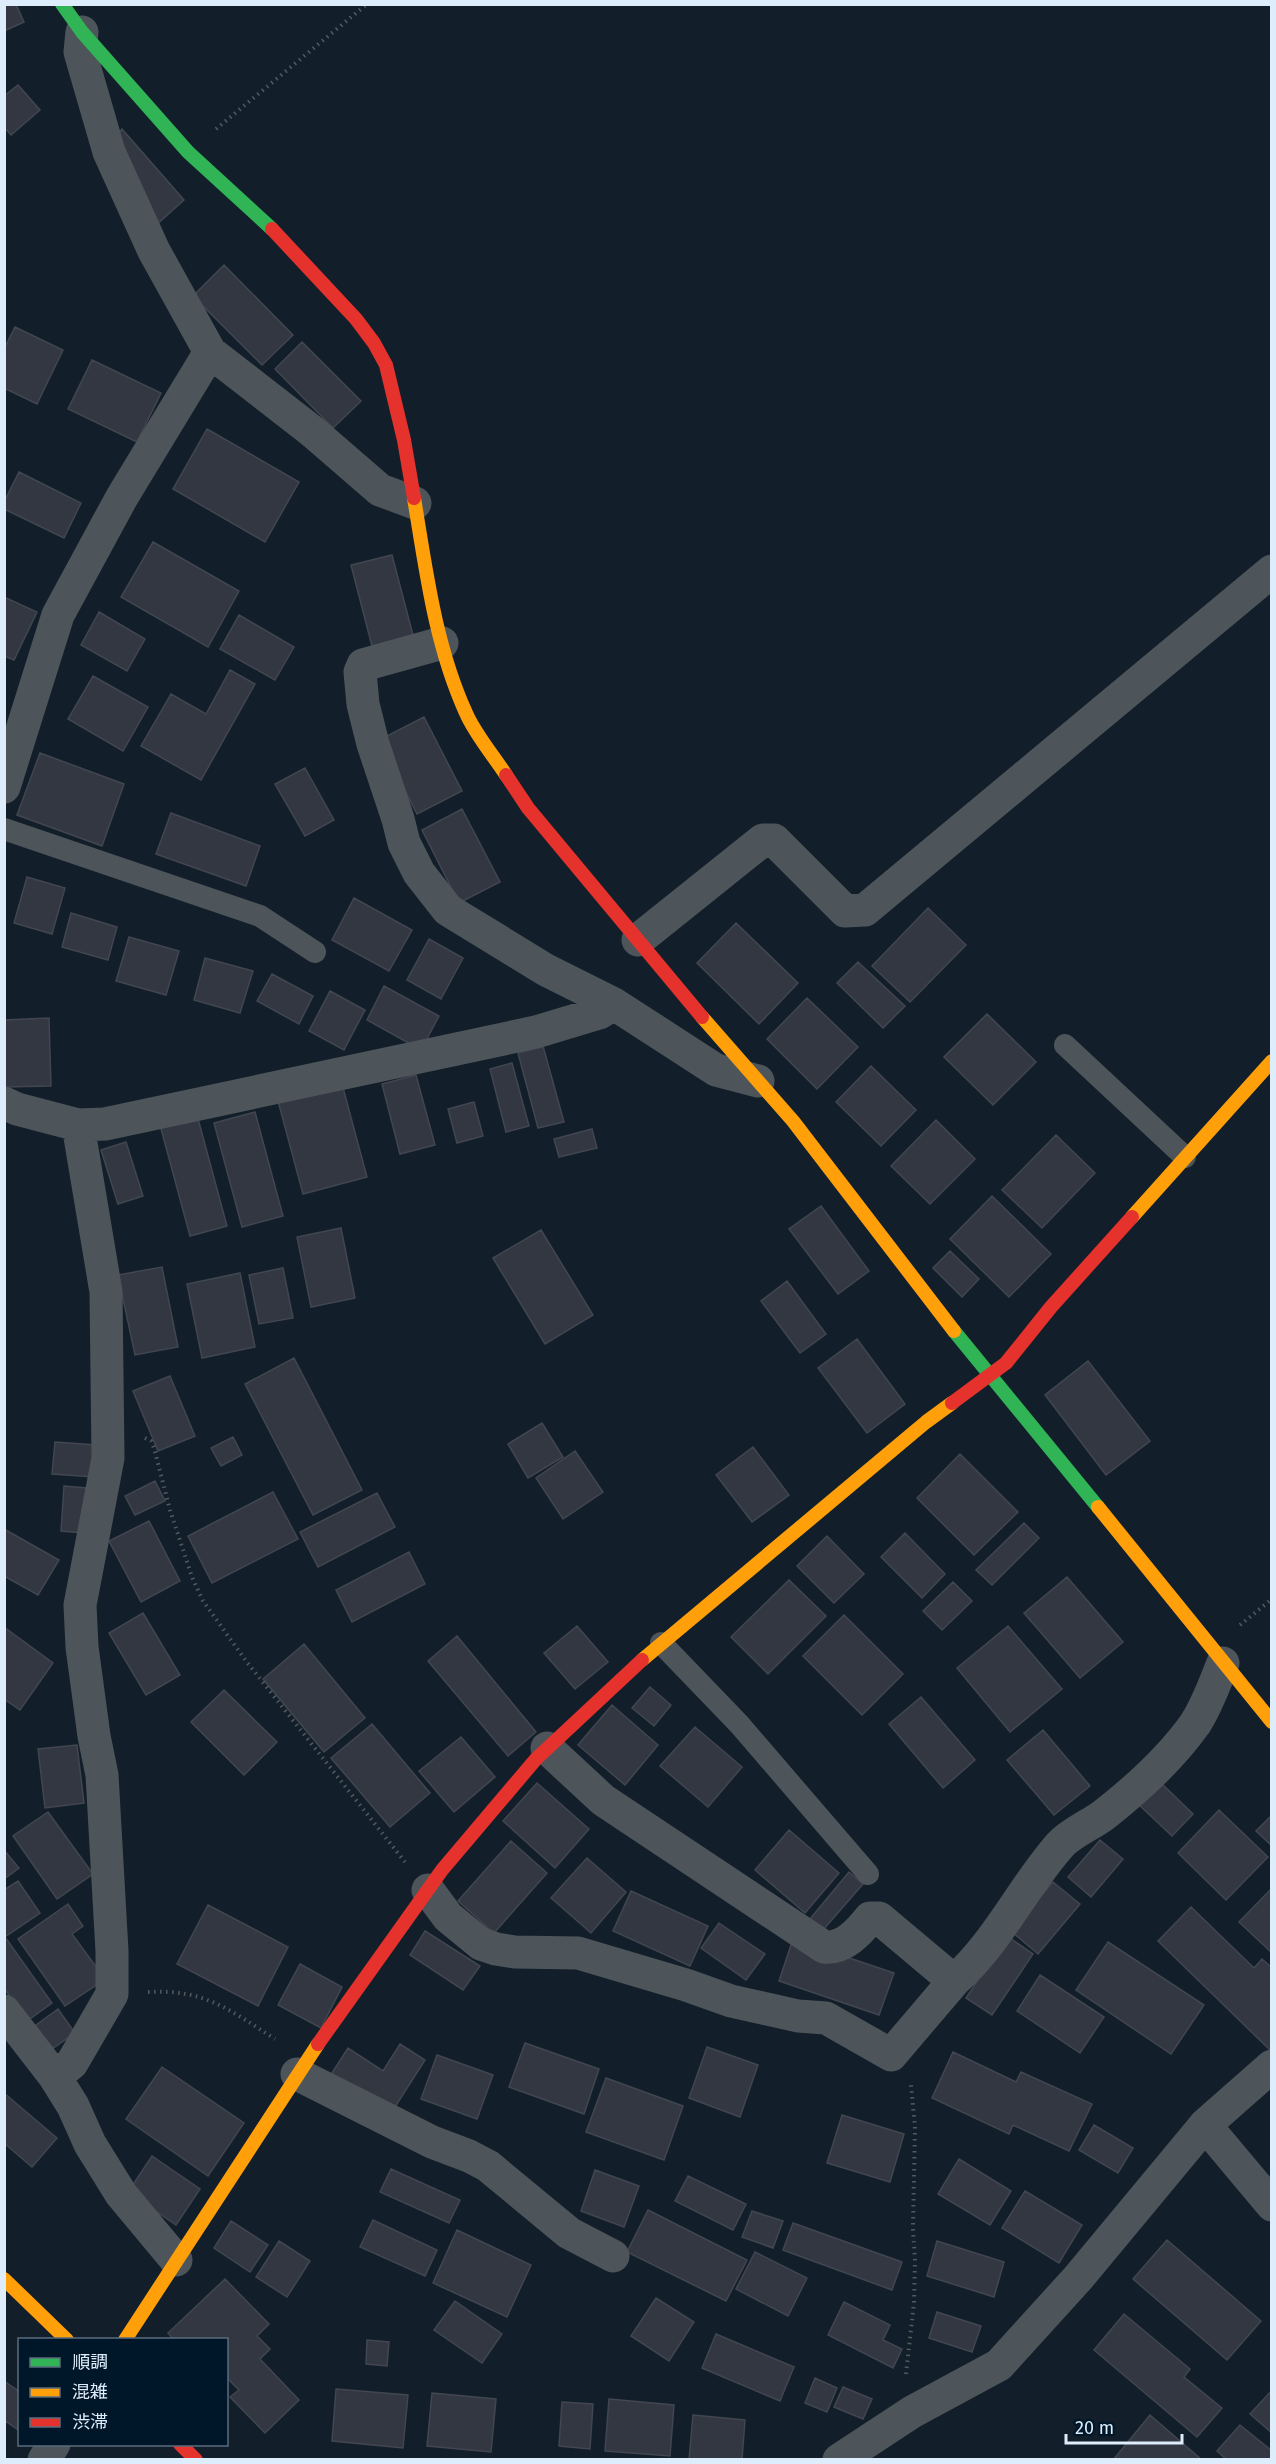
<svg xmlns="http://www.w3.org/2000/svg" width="1276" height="2464" font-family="'Fira Sans','Noto Sans JP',sans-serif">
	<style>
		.building { fill: #333742; stroke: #414650; stroke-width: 1.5 }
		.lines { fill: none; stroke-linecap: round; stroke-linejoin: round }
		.path { stroke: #535a5f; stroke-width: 4; stroke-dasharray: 1.5 4.5; stroke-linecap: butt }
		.lane { stroke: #4e555a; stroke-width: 22 }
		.street { stroke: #4e555a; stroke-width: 33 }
		.fast { stroke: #30b455; stroke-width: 14 }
		.slow { stroke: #ff9f0a; stroke-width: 14 }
		.jam { stroke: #e5322d; stroke-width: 14 }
	</style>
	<rect width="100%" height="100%" fill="#121f2a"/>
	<path class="building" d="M4 4H16L24 22 4 31Z
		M18 85 40 110 11 135 4 127V96Z
		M122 129 184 200 155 226 113 141Z
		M224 265 293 335 262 365 193 296Z
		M15 327 63 350 37 404 4 388V349Z
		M302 342 361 401 333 428 275 369Z
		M92 360 161 393 137 442 68 409Z
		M207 429 299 482 265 542 173 489Z
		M19 472 81 503 64 538 4 509V502Z
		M153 542 239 591 208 647 121 597Z
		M392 555 414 639 373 650 351 565Z
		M4 597 37 612 14 660 4 656Z
		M99 612 145 639 127 671 81 645Z
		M239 615 294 647 275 680 220 649Z
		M230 670 255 684 201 780 141 746 171 694 206 714Z
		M93 676 148 707 123 751 68 719Z
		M424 717 462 791 417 814 379 740Z
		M40 753 124 784 102 846 17 815Z
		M305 768 334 820 305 836 275 784Z
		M462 809 500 882 459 903 422 830Z
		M171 813 260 846 246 886 156 854Z
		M27 877 65 888 52 934 14 923Z
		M354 898 412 930 389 971 332 940Z
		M928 908 966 945 910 1002 872 966Z
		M71 913 117 927 108 960 62 947Z
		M736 923 798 983 759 1024 697 963Z
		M129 937 179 951 166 995 116 981Z
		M429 939 463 958 441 999 407 980Z
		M205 958 253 971 240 1013 194 1000Z
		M858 962 905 1006 883 1028 837 983Z
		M272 974 313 996 299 1024 257 1001Z
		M384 986 439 1016 421 1050 367 1020Z
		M330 991 365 1010 344 1050 309 1031Z
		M807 998 858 1047 817 1089 767 1039Z
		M987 1014 1036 1062 993 1105 944 1057Z
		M49 1018 51 1086 5 1087 4 1020Z
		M543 1046 564 1122 538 1128 518 1053Z
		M512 1063 529 1126 506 1132 490 1069Z
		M871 1066 916 1110 881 1146 836 1102Z
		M416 1075 435 1145 400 1154 382 1084Z
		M342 1084 367 1177 303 1194 278 1101Z
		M474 1102 483 1136 457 1143 448 1109Z
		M255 1112 283 1216 242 1227 214 1123Z
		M197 1115 227 1226 190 1236 160 1125Z
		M936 1120 975 1159 930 1204 891 1166Z
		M592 1129 597 1148 559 1157 554 1139Z
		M1056 1135 1095 1173 1042 1228 1002 1190Z
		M126 1142 143 1196 118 1204 101 1150Z
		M992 1196 1051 1254 1009 1297 950 1239Z
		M821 1206 869 1271 838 1294 789 1229Z
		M341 1228 355 1298 311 1307 297 1237Z
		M541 1230 593 1315 545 1344 493 1258Z
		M950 1251 979 1279 962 1297 933 1268Z
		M162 1267 178 1347 135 1355 118 1275Z
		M283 1268 293 1318 259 1324 249 1275Z
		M240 1273 255 1347 202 1358 187 1284Z
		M787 1281 826 1334 800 1353 761 1301Z
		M857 1339 905 1404 867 1433 818 1368Z
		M294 1358 362 1490 313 1515 245 1384Z
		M1088 1361 1150 1441 1106 1475 1045 1395Z
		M170 1376 195 1436 158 1451 133 1391Z
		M542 1423 563 1457 528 1478 508 1444Z
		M233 1437 242 1455 221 1466 211 1448Z
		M55 1442 96 1445 94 1477 52 1474Z
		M753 1447 789 1495 752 1522 716 1475Z
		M575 1451 603 1492 563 1519 536 1478Z
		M960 1454 1018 1512 974 1555 917 1498Z
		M155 1481 165 1501 135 1515 125 1496Z
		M64 1486 87 1488 84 1533 61 1531Z
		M273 1492 298 1539 212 1583 188 1536Z
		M377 1493 395 1527 318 1567 300 1532Z
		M149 1521 180 1581 141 1602 109 1541Z
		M1024 1523 1039 1538 992 1585 976 1570Z
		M4 1529 59 1560 38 1595 4 1576Z
		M905 1533 945 1574 922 1598 881 1557Z
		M827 1536 864 1574 834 1603 797 1566Z
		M409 1552 425 1584 352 1622 336 1590Z
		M1067 1577 1123 1642 1080 1678 1024 1613Z
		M789 1580 826 1616 768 1674 731 1637Z
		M953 1582 972 1601 942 1630 923 1611Z
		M143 1613 180 1675 146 1695 109 1633Z
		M844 1615 903 1674 862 1715 803 1656Z
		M577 1626 608 1662 575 1689 544 1653Z
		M1008 1626 1062 1689 1010 1732 957 1668Z
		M4 1627 53 1663 20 1710 4 1699Z
		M457 1636 536 1732 508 1756 428 1661Z
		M304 1644 365 1718 324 1752 263 1679Z
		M650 1687 671 1705 654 1726 632 1708Z
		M224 1690 277 1742 244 1775 191 1722Z
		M921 1697 975 1760 943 1788 889 1724Z
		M612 1705 658 1745 625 1785 578 1745Z
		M372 1724 430 1793 390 1827 331 1758Z
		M695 1727 742 1767 708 1807 660 1766Z
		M1043 1730 1090 1786 1054 1815 1007 1760Z
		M461 1737 495 1777 454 1812 419 1771Z
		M77 1745 84 1803 45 1808 38 1749Z
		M1158 1780 1193 1814 1172 1836 1136 1802Z
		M537 1783 589 1829 555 1868 503 1821Z
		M1219 1810 1268 1857 1226 1900 1178 1853Z
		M48 1812 93 1874 57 1899 13 1836Z
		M1272 1815V1846L1256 1831Z
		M789 1830 839 1873 805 1913 755 1870Z
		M1100 1840 1123 1859 1091 1897 1068 1877Z
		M511 1841 547 1873 494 1933 458 1901Z
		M4 1850 19 1868 4 1879Z
		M587 1858 626 1892 591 1933 551 1898Z
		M849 1872 863 1884 823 1930 810 1919Z
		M18 1881 40 1913 5 1937 52 2003 27 2021 4 1988V1890Z
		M1053 1882 1080 1904 1038 1954 1011 1931Z
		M1272 1888V1953L1239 1922Z
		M631 1891 708 1926 690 1966 613 1931Z
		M68 1904 83 1926 72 1934 105 1979 65 2006 18 1939Z
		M208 1905 288 1947 258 2006 177 1964Z
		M1191 1907 1254 1968 1262 1959 1272 1968V2052L1158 1941Z
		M719 1923 765 1954 746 1980 701 1948Z
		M425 1931 480 1966 463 1990 410 1955Z
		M1007 1936 1033 1954 992 2015 966 1998Z
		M793 1939 894 1973 879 2015 779 1981Z
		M1108 1942 1204 2005 1171 2054 1076 1990Z
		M300 1964 342 1987 321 2028 278 2005Z
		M1040 1975 1104 2017 1080 2053 1017 2011Z
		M58 2009 75 2033 49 2051 32 2028Z
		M525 2043 599 2069 584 2114 509 2087Z
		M400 2044 425 2060 390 2115 330 2076 348 2048 383 2071Z
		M707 2047 758 2065 740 2117 689 2098Z
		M953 2052 1016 2082 1021 2072 1092 2104 1069 2151 1013 2125 1009 2134 932 2098Z
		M437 2055 493 2075 477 2119 421 2099Z
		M162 2067 244 2123 208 2176 126 2119Z
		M606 2078 683 2106 664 2160 586 2132Z
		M4 2093 57 2138 32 2167 4 2143Z
		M842 2115 904 2134 890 2182 827 2163Z
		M1094 2125 1133 2148 1118 2173 1079 2150Z
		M152 2156 200 2189 176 2225 128 2192Z
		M959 2159 1011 2191 990 2225 938 2194Z
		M391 2169 460 2200 449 2223 380 2192Z
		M595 2170 639 2186 624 2227 581 2211Z
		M688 2176 746 2204 733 2230 675 2201Z
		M1025 2191 1082 2225 1059 2263 1002 2228Z
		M648 2210 747 2260 726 2301 627 2252Z
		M752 2211 783 2221 773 2248 742 2237Z
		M373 2220 437 2250 425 2276 360 2247Z
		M231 2221 268 2245 250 2272 214 2248Z
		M793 2223 902 2262 892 2290 783 2250Z
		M457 2230 531 2265 507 2317 433 2283Z
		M1167 2240 1261 2321 1227 2360 1133 2279Z
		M279 2241 310 2261 287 2297 256 2277Z
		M937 2241 1004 2262 994 2297 927 2276Z
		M755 2252 807 2278 788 2316 736 2289Z
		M225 2279 269 2324 257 2336 270 2349 260 2359 299 2400 265 2433 230 2397 239 2390 226 2377V2340H174L168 2333Z
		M656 2298 694 2322 669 2361 631 2336Z
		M455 2301 502 2334 482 2363 434 2330Z
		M844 2302 890 2325 883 2340 902 2349 893 2368 828 2335Z
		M937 2312 981 2326 972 2352 929 2338Z
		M1124 2314 1190 2369 1184 2377 1222 2408 1197 2437 1094 2350Z
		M716 2334 794 2367 780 2401 702 2368Z
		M367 2340 389 2342 387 2366 366 2364Z
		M815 2378 837 2388 827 2412 805 2403Z
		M4 2381 20 2392V2431L4 2420Z
		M843 2387 872 2399 863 2419 834 2407Z
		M336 2389 408 2395 403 2448 332 2441Z
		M1272 2390V2433L1250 2414Z
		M432 2393 496 2399 491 2452 427 2446Z
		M609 2399 674 2405 670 2456 605 2451Z
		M562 2402 593 2404 590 2449 559 2446Z
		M693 2415 745 2420 742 2460H689Z
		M1150 2415 1202 2460H1113Z
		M1240 2425 1272 2451V2460H1227L1217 2451Z"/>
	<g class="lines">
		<path class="path" d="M216 129 367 4
			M145 1438 151 1441 154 1448 170 1510 192 1577 203 1601 246 1661 405 1862
			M1240 1625 1272 1599
			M148 1992C206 1989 229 2010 275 2039
			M906 2374 914 2303 915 2261 913 2229 915 2127 911 2085"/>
		<path class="lane" d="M4 829 260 916 315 952
			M1065 1045 1185 1157
			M661 1643 739 1724 868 1874"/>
		<path class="street" d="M210 352 313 432 380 490 415 503
			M442 643 363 665 360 672 363 704 373 744 398 819 404 843 419 873 448 910 546 970 614 1004 716 1070 758 1081
			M4 787 58 615 122 497 210 352 154 251 109 152 80 52 82 32
			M638 940 763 840H774L845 911 865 910 1272 571
			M4 1103 17 1109 78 1125 106 1292 108 1458 80 1605 82 1647 94 1736 102 1775 112 1951V1994L72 2063 55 2077
			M78 1125 105 1124 536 1032 599 1013 614 1004
			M547 1748 603 1800 824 1947C844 1949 859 1932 870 1918H879L954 1981C998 1942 1022 1888 1060 1845 1072 1832 1091 1825 1105 1814 1138 1788 1170 1759 1195 1724 1207 1706 1215 1683 1223 1663
			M428 1890 448 1917 481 1944 496 1949 515 1952 578 1953 686 1985 731 2001 798 2016 826 2018 891 2055 954 1981
			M4 2011 55 2077 73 2106 90 2144 121 2194 176 2260
			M297 2074 432 2142 469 2156 488 2166 569 2233 613 2256
			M1205 2125 1272 2205
			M44 2460 54 2444
			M839 2460 912 2412 999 2365 1078 2278 1205 2125 1272 2066"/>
		<path class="fast" d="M62 4 82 32 188 152 272 229
			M954 1331 1098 1507"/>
		<path class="slow" d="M414 498C426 570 435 645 466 713 475 734 493 755 506 775
			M702 1017 793 1121 954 1331
			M1132 1217 1272 1061
			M1098 1507 1272 1722
			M642 1660 926 1422 952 1403
			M4 2279 67 2340
			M125 2340 318 2044"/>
		<path class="jam" d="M272 229 356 319 374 343 386 365 404 440 414 498
			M506 775 528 808 702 1017
			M952 1403 1006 1363 1051 1307 1132 1217
			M318 2044 442 1870 536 1759 642 1660
			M180 2444 196 2460"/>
	</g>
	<rect width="1276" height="2464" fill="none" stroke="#deedfb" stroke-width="12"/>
	<rect x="18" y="2338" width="210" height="108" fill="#00172a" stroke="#596d7e" stroke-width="1.5"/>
	<rect x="30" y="2358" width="30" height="9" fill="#30b455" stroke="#596d7e" stroke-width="1.5"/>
	<text x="72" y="2368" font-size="18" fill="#deedfb">順調</text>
	<rect x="30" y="2388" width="30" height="9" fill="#ff9f0a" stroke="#596d7e" stroke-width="1.5"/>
	<text x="72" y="2398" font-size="18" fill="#deedfb">混雑</text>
	<rect x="30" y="2418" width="30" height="9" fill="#e5322d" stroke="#596d7e" stroke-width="1.5"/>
	<text x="72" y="2428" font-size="18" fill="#deedfb">渋滞</text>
	<path d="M1066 2434v9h116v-9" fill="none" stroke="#deedfb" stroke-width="3"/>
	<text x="1075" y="2434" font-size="18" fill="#deedfb" stroke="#00172a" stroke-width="4.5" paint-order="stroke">20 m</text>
</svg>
